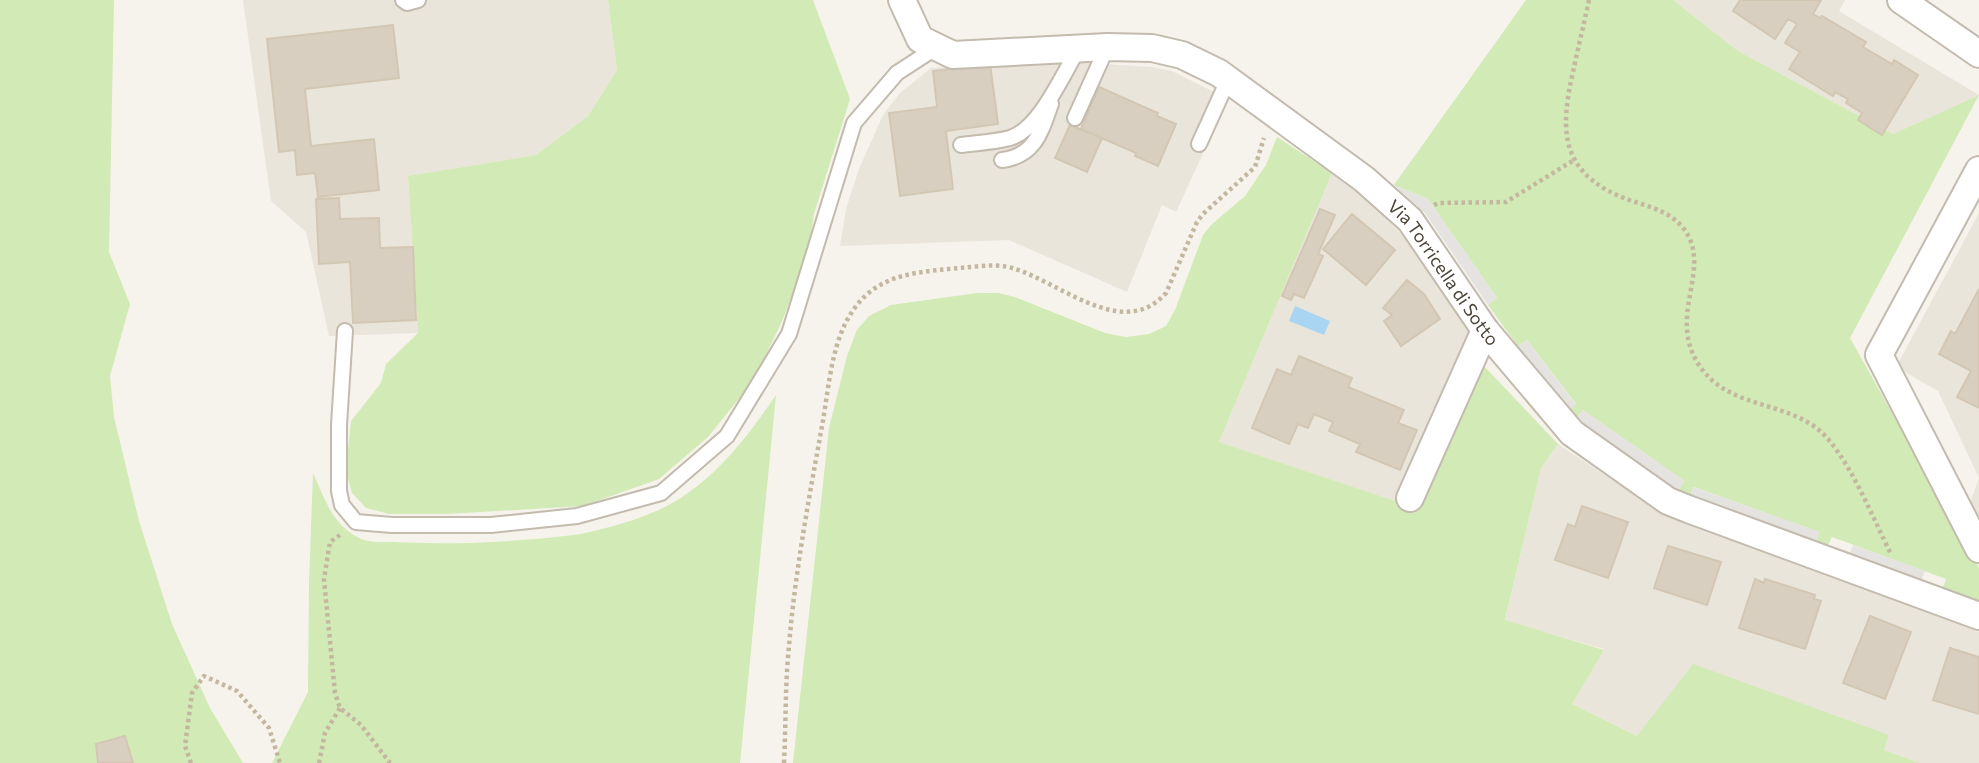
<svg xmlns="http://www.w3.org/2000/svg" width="1979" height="763" font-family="Commissioner,sans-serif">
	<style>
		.residential { fill: #eae5da }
		.green { fill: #d2eab5 }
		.parking { fill: #e5e3e0 }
		.water { fill: #a9d4f2 }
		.building { fill: #d8cfc1; stroke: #d3c7b4; stroke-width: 2 }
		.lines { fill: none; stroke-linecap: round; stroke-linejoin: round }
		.lane-casing { stroke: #c2bbae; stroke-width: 18 }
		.street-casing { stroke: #c2bbae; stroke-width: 30 }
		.path { stroke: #c4b79f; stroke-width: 4.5; stroke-dasharray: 3.5 3.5; stroke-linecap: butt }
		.lane { stroke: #fff; stroke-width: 14 }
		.street { stroke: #fff; stroke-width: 26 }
		.labels { text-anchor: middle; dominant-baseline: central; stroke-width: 5; stroke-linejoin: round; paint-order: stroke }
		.street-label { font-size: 18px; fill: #4b4439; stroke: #fff }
	</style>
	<rect width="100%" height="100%" fill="#f6f3ec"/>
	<path class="residential" d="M243 0H608L617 70 588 116 536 155 408 176 418 333 329 336 306 232 271 201Z
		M1673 0H1845L1839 11 1979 95 1893 134 1738 51Z
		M1070 62 1152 67 1172 71 1214 92 1210 101 1224 108 1176 212 1162 205 1127 292 1009 240 840 246 846 209 859 169 883 115 900 93 931 68 999 63Z
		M1332 173 1368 198 1420 255 1472 334 1398 502 1219 442Z
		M1979 213V527L1968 508 1979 478 1938 391 1896 367Z
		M1558 444 1662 513 1979 632V763H1920L1884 750 1889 735 1637 736 1572 704 1604 649 1505 621 1541 468Z"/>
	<path class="green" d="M0 0H114L109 252 130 304 110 376 114 417 139 521 172 624 210 708 243 763H0Z
		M608 0H813L850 99 814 214 809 249 783 319 754 380 708 437 659 479 583 506 446 514H389L366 508 352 493 346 470 351 421 381 383 386 364 418 333 408 176 536 155 588 116 617 70Z
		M1526 0H1673L1738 51 1893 134 1979 95 1850 338 1979 568V604L1942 590 1946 579 1832 537 1827 547 1816 543 1819 532 1694 487 1689 497 1678 491 1684 481 1583 410 1576 419 1568 411 1576 404 1527 340 1518 346 1488 305 1497 298 1428 199 1394 185Z
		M1277 137 1332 173 1219 442 1398 502 1483 365 1558 444 1541 468 1505 620 1604 650 1572 704 1637 736 1693 664 1889 735 1884 750 1920 763H793L829 428 847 356 857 330 869 316 891 305 977 293H998L1015 297 1105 333 1126 337 1149 334 1166 326 1175 310 1203 235 1212 224 1245 196 1266 165Z
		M776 395 740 763H272L308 692 309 583 313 473C326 501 332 525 361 539 370 543 383 542 393 542 450 545 517 542 574 535 600 531 641 519 665 507 713 482 746 439 776 395Z"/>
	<path class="parking" d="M1394 185 1428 199 1497 298 1488 305 1425 213Z
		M1527 340 1576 405 1568 411 1518 346Z
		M1583 410 1685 481 1678 491 1576 419Z
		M1693 487 1820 532 1816 543 1689 497Z
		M1853 545 1925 571 1921 582 1849 556Z"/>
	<path class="water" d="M1295 306 1330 321 1324 335 1289 321Z"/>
	<path class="building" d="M1740 0H1821L1813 14 1820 18 1822 16 1866 42 1863 47 1892 64 1894 60 1918 75 1882 135 1858 120 1862 113 1846 103 1848 99 1835 92 1833 96 1789 69 1800 52 1785 43 1797 24 1788 19 1775 39 1733 11Z
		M393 25 399 78 305 89 311 146 374 139 379 190 318 197 315 173 297 175 295 150 279 152 267 39Z
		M990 64 998 124 946 131 953 189 900 196 889 113 937 107 933 71Z
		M1099 87 1158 113 1157 116 1176 124 1158 166 1135 156 1136 153 1081 129Z
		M1070 125 1102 138 1087 172 1055 158Z
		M339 198 340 219 379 218 380 248 413 247 416 320 353 323 350 262 319 264 316 199Z
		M1320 209 1335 215 1318 254 1323 256 1304 298 1294 294 1291 300 1282 296Z
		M1352 214 1395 250 1366 285 1323 249Z
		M1407 280 1424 294 1440 319 1401 346 1384 321 1392 315 1383 308Z
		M1979 289V408L1957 397 1971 371 1939 354 1951 331 1955 334Z
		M1299 356 1352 378 1348 387 1404 410 1398 423 1417 430 1400 470 1356 452 1360 444 1329 431 1333 422 1314 414 1308 428 1298 424 1289 444 1252 428 1277 369 1291 375Z
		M1582 506 1628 522 1608 578 1555 560 1568 524 1575 527Z
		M1668 546 1721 562 1707 605 1654 588Z
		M1755 579 1764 583 1765 579 1815 595 1814 599 1821 601 1805 649 1739 628Z
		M1870 616 1911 632 1885 699 1843 683Z
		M1950 648 1979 657V714L1933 700Z
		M125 736 133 763H98L96 744Z"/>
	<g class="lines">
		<defs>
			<path id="lane" d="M403 0 407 3 418 0
				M1075 118 1107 47
				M1199 144 1228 80
				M961 145C977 143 995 142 1010 138 1040 129 1063 73 1079 48
				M1002 160C1035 156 1041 132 1051 104
				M345 331 339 425V491L342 505 356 522 392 525H491L577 516 661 493 727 436 789 334 854 123 897 73 937 47"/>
			<g id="street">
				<path id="s1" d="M902 0 920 39 953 55 1107 47 1152 48 1182 55 1219 73 1364 179 1410 220 1485 330 1572 433 1668 501 1688 509 1979 616"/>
				<path d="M1901 0 1979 54"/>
				<path d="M1979 170 1879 355 1979 549"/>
				<path d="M1410 498 1485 330"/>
			</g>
		</defs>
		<use href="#lane" class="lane-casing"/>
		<use href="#street" class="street-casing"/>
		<path class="path" d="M1589 0C1584 24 1578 48 1573 72 1560 129 1560 170 1619 196 1642 206 1668 208 1684 229 1713 269 1668 312 1697 362 1724 407 1777 400 1815 427 1846 449 1873 519 1891 554
			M1434 205 1438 203 1506 202 1574 160
			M340 535 330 542 324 579 335 693 340 708 361 725 390 763
			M191 763 185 746 192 693 204 676 237 691 269 728 280 763
			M319 763 325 733 340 708
			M784 763C786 724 785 685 789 646 795 572 809 498 822 426 829 388 831 341 854 309 879 273 919 272 959 268 976 267 995 263 1012 268 1059 281 1123 342 1166 293L1197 222 1203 214 1255 167 1264 138"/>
		<use href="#lane" class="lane"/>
		<use href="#street" class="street"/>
	</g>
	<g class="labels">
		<g class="street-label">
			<text stroke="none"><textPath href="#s1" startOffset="654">Via Torricella di Sotto</textPath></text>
		</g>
	</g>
</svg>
